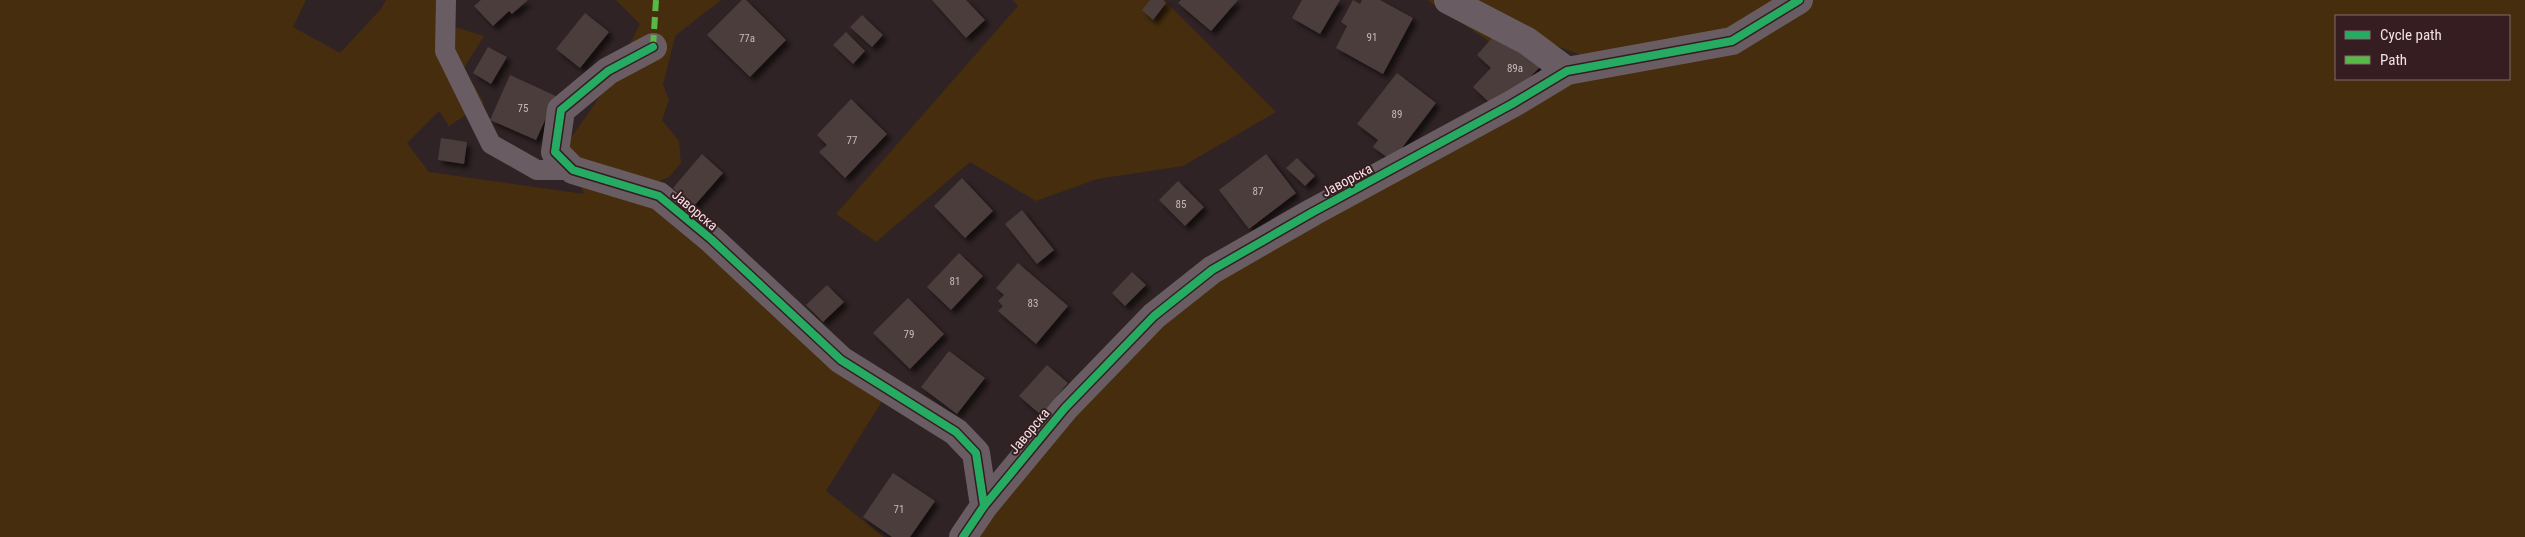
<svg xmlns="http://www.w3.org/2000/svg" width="2525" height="537" font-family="'Roboto Condensed',sans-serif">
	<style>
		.green { fill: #462d0e; fill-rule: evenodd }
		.building { fill: #4b3d3b; filter: url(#shadow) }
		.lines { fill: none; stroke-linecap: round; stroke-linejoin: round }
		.service { stroke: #695d63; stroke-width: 20 }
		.minor { stroke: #695d63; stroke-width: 28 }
		.quiet { stroke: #58b947; stroke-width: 6; stroke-dasharray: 12 6; stroke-linecap: butt }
		.cycleway-casing { stroke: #361d21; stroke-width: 11 }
		.cycleway { stroke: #26ab63; stroke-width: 8 }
		.labels { text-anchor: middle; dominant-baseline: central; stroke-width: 4; stroke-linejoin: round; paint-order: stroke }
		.number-label { font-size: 11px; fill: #c9b8b9 }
		.street-label { font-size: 14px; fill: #f3e1e3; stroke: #361d21 }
	</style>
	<defs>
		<filter id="shadow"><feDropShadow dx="4.5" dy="4.5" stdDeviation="2.5" flood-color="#0009"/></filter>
	</defs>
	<rect width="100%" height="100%" fill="#302325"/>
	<path class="green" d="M0 0H306L293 27 340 53 381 9 386 0H455L436 21 484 36 464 68 484 103 449 126 439 111 407 143 429 172 584 194 564 148 612 79 640 24 616 0H721L675 36 663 85 669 100 662 120 679 141 681 163 669 177 654 183 884 398 826 491 884 537H0Z
		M1013 0H1164L1276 112 1183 166 1097 179 1036 201 970 162 876 242 836 214 1018 6Z
		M1427 0H2525V537H968L1034 458 1145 341 1221 277 1589 58 1525 34 1490 42ZM2336 16H2509V79H2336Z"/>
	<path class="building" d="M481 0H528L512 14 509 11 493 26 474 6Z
		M742 0H746L786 40 750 77 707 35Z
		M932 0H966L985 20 966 38Z
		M1150 0H1163L1166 3 1153 20 1142 10Z
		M1181 0H1238L1211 31 1178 3Z
		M1302 0H1340L1320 34 1292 18Z
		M1353 0 1360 4 1362 0H1380L1413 18 1383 74 1336 48 1347 26 1341 22Z
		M585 13 609 32 580 68 556 49Z
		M862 15 883 35 872 47 850 27Z
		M1500 29 1540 67 1514 93 1510 89 1493 106 1473 87 1491 68 1477 55Z
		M846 32 865 51 853 64 833 45Z
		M488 47 507 57 491 84 473 73Z
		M1397 73 1436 103 1392 161 1373 147 1378 140 1357 124Z
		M510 75 556 96 536 140 490 120Z
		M851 99 887 134 845 178 819 152 827 145 817 135Z
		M441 138 467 142 464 164 438 160Z
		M702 154 723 173 694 206 673 188Z
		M1266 154 1296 193 1249 229 1219 190Z
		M1297 158 1315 176 1305 186 1286 168Z
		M962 178 993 211 965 238 934 206Z
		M1178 181 1204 207 1185 226 1159 200Z
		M1022 210 1054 250 1037 264 1005 224Z
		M959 253 983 276 951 310 927 287Z
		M1018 263 1068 306 1036 344 998 311 1003 306 998 301 1004 295 996 288Z
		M1132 272 1146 285 1125 306 1112 293Z
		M827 285 844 302 823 322 806 305Z
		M908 298 944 334 910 369 873 333Z
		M949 351 985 378 957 414 921 387Z
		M1047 365 1068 383 1041 415 1019 396Z
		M893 473 935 501 910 537H892L863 517Z"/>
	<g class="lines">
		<path class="service" d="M446 0 445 51 491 144 537 170H573"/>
		<path class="minor" d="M1448 0 1527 41 1567 71
			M653 47 608 71 561 110 555 152 573 170 659 196 711 239 841 360 956 432 976 453 984 506
			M963 537 984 506 1065 408 1154 316 1212 270 1313 212 1512 104 1567 71 1732 41 1799 0"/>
		<path class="quiet" d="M653 47 656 0"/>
		<defs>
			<path id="cycleway" d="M653 47 608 71 561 110 555 152 573 170 659 196 711 239 841 360 956 432 976 453 984 506
				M963 537 984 506 1065 408 1154 316 1212 270 1313 212 1512 104 1567 71 1732 41 1799 0"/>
		</defs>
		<use href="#cycleway" class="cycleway-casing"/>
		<use href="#cycleway" class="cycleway"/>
	</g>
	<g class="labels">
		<g class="number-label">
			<text x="1372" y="37">91</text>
			<text x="747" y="38">77a</text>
			<text x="1515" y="68">89a</text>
			<text x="523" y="108">75</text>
			<text x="1397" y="114">89</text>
			<text x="852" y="140">77</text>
			<text x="1258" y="191">87</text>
			<text x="1181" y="204">85</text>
			<text x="955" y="281">81</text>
			<text x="1033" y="303">83</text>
			<text x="909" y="334">79</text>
			<text x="899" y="509">71</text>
		</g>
		<g class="street-label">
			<text transform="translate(1347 180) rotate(-28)">Јаворска</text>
			<text transform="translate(695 210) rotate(40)">Јаворска</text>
			<text transform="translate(1029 431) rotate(-50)">Јаворска</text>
		</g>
	</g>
	<rect x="2335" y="15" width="175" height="65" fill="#361d21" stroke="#826b6f"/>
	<rect x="2345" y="31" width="25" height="8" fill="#26ab63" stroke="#826b6f"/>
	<text x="2380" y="40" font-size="15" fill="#f3e1e3">Cycle path</text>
	<rect x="2345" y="56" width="25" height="8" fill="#58b947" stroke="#826b6f"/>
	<text x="2380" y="65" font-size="15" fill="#f3e1e3">Path</text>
</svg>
